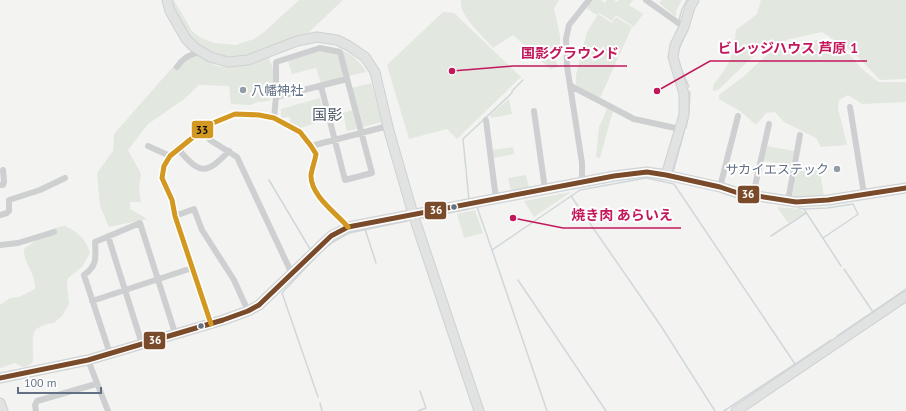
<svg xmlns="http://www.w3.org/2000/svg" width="906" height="411" font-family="'PT Sans','Noto Sans JP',sans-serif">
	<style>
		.green { fill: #e2e7df }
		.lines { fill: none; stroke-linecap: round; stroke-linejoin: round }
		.stream { stroke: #d0d7db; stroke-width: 1.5 }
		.secondary-casing { stroke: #cfd1d2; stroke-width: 11 }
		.street { stroke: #cecfd0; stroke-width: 6 }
		.secondary { stroke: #e1e2e2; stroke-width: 9 }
		.bus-1-casing { stroke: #fff; stroke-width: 8 }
		.bus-2-casing { stroke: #fff; stroke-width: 8 }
		.bus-1 { stroke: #7a4b2a; stroke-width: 5 }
		.bus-2 { stroke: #d29821; stroke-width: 5 }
		.poi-dot { fill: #949eaa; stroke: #fff; stroke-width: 1.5 }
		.bus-dot { fill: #617084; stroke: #fff; stroke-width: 1.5 }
		.labels { text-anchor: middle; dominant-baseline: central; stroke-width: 4; stroke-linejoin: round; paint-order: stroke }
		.poi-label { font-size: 13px; fill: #617084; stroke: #fff; text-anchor: start }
		.quarter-label { font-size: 15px; fill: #4f5a68; stroke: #fff }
		.leader { fill: none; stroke: #c2185b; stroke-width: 1.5 }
		.callout-dot { fill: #c2185b; stroke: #fff; stroke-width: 1.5 }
		.callout-label { font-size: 14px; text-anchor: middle; font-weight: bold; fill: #c2185b; stroke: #fff; stroke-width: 4; stroke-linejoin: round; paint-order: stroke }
		.line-badge { stroke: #fff; stroke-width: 1.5 }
		.badge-label { font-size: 11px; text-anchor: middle; font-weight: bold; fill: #fff }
		.pale-badge-label { font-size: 11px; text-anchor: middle; font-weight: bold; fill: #111 }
	</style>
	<rect width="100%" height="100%" fill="#f3f4f1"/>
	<path class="green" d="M170 0H174L192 31 201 38 214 43 236 45 254 39 264 32 299 0H343L307 34 243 57C214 59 192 46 178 21 174 15 173 7 170 0Z
		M461 0H559L554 8 560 36V49L555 58 558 67 550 69 513 35 493 48C483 36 458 15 461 0Z
		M591 0H601L605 3 607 0H614L617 2 619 0H633L629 5 643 14 634 27 616 15 612 21 599 13 597 15 586 8Z
		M662 0H682L676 11V17L659 3Z
		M761 0H906V79L880 80 854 53 822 32 790 39 760 50 718 90 713 91V85C731 64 733 56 736 30L757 14Z
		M443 12 454 13 521 77 457 139 447 129 409 139 387 65Z
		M598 14 612 23 616 17 632 27 600 98 576 85V75L587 32Z
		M824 39 851 56 861 68 878 82H906V102L862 104 848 95 839 100 838 108 847 145 821 147 816 138 784 122 775 112 766 113 756 125 740 111 719 99V95L744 76 770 52 799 43Z
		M320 51 337 53 345 78 321 84 316 68 292 74 288 61Z
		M342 51C353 54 360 62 366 72L349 76Z
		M198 55C204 58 210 63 215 65 228 70 255 61 269 58L273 69V97L269 101 258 102 250 105 231 104 229 86 199 85 183 100 148 124 128 150 141 174 139 190 141 202H130V209L147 219 109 227 100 206 97 173 113 151 114 134 179 60Z
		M371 83 382 122 362 127 352 88Z
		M320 98 325 120 300 128 289 122 291 119 289 117H285L283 119 281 117V109Z
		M509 99 512 114 491 118 490 115Z
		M607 109 613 111 600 158 596 157 599 127Z
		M352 110 357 129 347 131 343 113Z
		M767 146 794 151 789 173 780 171 781 164 764 161Z
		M513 147 514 154 494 158 492 150Z
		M798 167 820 171 824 197 792 198Z
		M526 175 529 188 511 191 508 178Z
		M571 192 534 217 524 201Z
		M777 207 800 209 805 213 788 223Z
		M475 210 483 233 464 238 457 214Z
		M65 226C79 233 85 238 90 253L82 267 68 278 67 285 69 304 62 316 54 323 46 324 36 329C30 337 34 351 33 362 24 369 25 368 15 363L0 368V305L10 298 19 297 35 289C36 273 23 263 24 249 38 240 47 227 65 226Z"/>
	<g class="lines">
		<path class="stream" d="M679 20 682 9 687 0
			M679 49 687 31
			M680 66 689 87
			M686 128 689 111 690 92
			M673 172 684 132
			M269 180 310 249
			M571 196 661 326 715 411
			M469 200 463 139 512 93V91L523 80
			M477 207 492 250 580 190 646 178 674 184 795 364 724 411
			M799 208 804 209 841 266
			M804 209 827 208 853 204 858 214 857 215 823 238
			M423 218 469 209
			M365 229 376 263
			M771 236 806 213
			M323 250 333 242 349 233 407 221
			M492 250 547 411
			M314 259 282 293 318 397
			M844 269 873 312
			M518 280 606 411
			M837 336 906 289
			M795 364 831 340
			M320 403 322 411
			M418 411 426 408 420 391"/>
		<defs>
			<path id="secondary" d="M167 0 170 11 186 39 194 47 210 57 228 62 248 60 297 41 317 37 337 40 349 46 365 57 375 72 389 131 413 214 479 411
				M666 175 684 115V94L673 57 675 45 684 27 690 7 694 0
				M0 378 88 360 223 320 248 311 259 305 331 236 348 227 614 176 647 172 666 175 720 187 738 193 796 202 828 200 906 188
				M0 403 3 411
				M736 411 906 296"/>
		</defs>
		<use href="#secondary" class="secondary-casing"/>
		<path class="street" d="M646 0 684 27
			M177 67C182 59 187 56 197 53
			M571 86 634 119 680 129
			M276 97 347 79
			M850 107 864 194
			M534 111 545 189
			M274 118 276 97V62L320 48 340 52 372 173 345 180 321 86
			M486 120 496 199
			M202 130 210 140 237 157 292 274
			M148 146 170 156
			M311 146 388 126
			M178 149C200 174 205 176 229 151
			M582 182V163L567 66 566 39 569 25 589 0
			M0 185H3L4 182 3 170
			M720 187 738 116
			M753 195 769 124
			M788 201 800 135
			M0 215 7 213 9 211V200L40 190 65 178
			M175 216 194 209 202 230 234 280 248 311
			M108 236 142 344
			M0 245 18 243 54 232
			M92 301 192 268
			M211 324 175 216 172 200 162 178 164 166 170 156 202 130 213 123 235 114 259 115 274 118 300 132 311 146 316 154C315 161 312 168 311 175 310 195 336 213 348 227
			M110 354 84 275C97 266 96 258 95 242L140 223 175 333
			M88 360 108 411
			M36 411 35 405 37 401 96 384"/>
		<use href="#secondary" class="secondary"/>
		<defs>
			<path id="bus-1" d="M0 378 88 360 223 320 248 311 259 305 331 236 348 227 614 176 647 172 666 175 720 187 738 193 796 202 828 200 906 188"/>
			<path id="bus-2" d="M211 324 175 216 172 200 162 178 164 166 170 156 202 130 213 123 235 114 259 115 274 118 300 132 311 146 316 154C315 161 312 168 311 175 310 195 336 213 348 227"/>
		</defs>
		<use href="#bus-1" class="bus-1-casing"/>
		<use href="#bus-2" class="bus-2-casing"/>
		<use href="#bus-1" class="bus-1"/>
		<use href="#bus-2" class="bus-2"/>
	</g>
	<g class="poi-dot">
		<circle cx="243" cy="90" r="4"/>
		<circle cx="837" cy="169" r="4"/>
	</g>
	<g class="bus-dot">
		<circle cx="454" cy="207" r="3.5"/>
		<circle cx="201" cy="326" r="3.5"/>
	</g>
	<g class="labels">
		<g class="poi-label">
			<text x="251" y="90">八幡神社</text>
			<text x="829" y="169" text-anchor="end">サカイエステック</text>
		</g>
		<g class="quarter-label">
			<text x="327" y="114">国影</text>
		</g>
	</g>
	<path class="leader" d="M657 91L710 61H867M452 71L513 66H627M513 218L563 228H681"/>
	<g class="callout-dot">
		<circle cx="657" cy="91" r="4"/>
		<circle cx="452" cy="71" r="4"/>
		<circle cx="513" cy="218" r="4"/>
	</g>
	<g class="callout-label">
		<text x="788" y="53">ビレッジハウス 芦原 1</text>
		<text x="570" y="58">国影グラウンド</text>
		<text x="622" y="220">焼き肉 あらいえ</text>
	</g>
	<g class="line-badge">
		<rect x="191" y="120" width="23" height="19" rx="4" fill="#d29821"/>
		<rect x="737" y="185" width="23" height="19" rx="4" fill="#7a4b2a"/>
		<rect x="424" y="201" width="23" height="19" rx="4" fill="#7a4b2a"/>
		<rect x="143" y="331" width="23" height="19" rx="4" fill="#7a4b2a"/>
	</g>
	<g class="badge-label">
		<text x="748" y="198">36</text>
		<text x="436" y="214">36</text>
		<text x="155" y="344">36</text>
	</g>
	<g class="pale-badge-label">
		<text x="202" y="134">33</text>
	</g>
	<path d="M18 387v6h83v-6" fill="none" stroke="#617084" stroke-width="2"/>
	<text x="24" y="387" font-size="12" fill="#617084" stroke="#ffffff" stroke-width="3" paint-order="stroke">100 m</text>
</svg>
